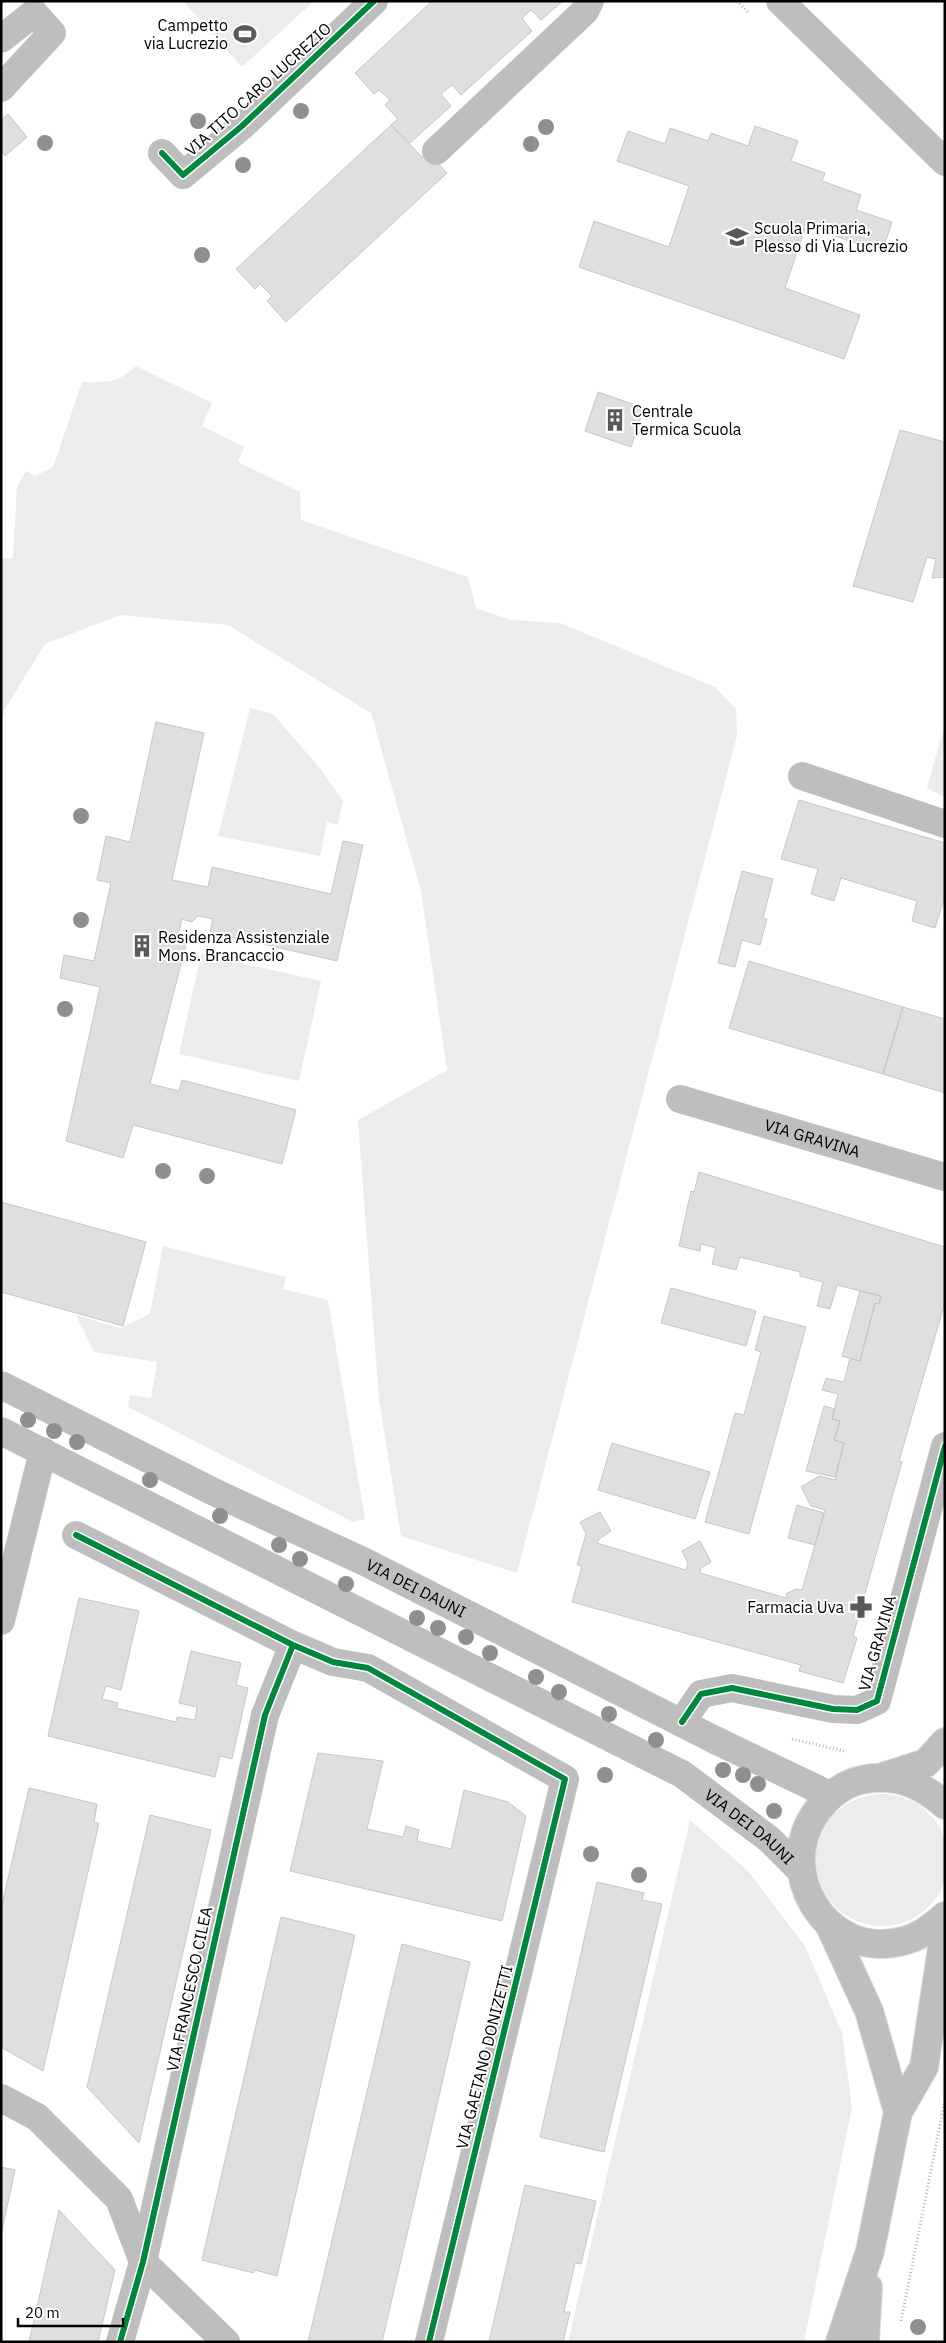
<svg xmlns="http://www.w3.org/2000/svg" width="946" height="2343" font-family="'IBM Plex Sans',sans-serif">
	<style>
		.green { fill: #ececec }
		.building { fill: #dfdfdf; stroke: #c7c7c7 }
		.lines { fill: none; stroke-linecap: round; stroke-linejoin: round }
		.major-casing { stroke: #dbdbdb; stroke-width: 30 }
		.path { stroke: #b9b9b9; stroke-width: 3; stroke-dasharray: 1 2.5; stroke-linecap: butt }
		.minor { stroke: #bebebe; stroke-width: 28 }
		.major { stroke: #bebebe; stroke-width: 28 }
		.cycleway-casing { stroke: #fff; stroke-width: 9 }
		.cycleway { stroke: #00873e; stroke-width: 6 }
		.tree { fill: #8f8f8f }
		.labels { text-anchor: middle; dominant-baseline: central; stroke-width: 4; stroke-linejoin: round; paint-order: stroke }
		.poi-label { font-size: 16px; fill: #000; stroke: #fff; text-anchor: start }
		.street-label { font-size: 16px; fill: #000; stroke: #fff }
	</style>
	<rect width="100%" height="100%" fill="#fff"/>
	<path class="green" d="M183 1H314L242 67Z
		M136 366 212 403 202 426 244 447 238 462 300 492 301 520 468 577 476 608 511 620 560 623 715 687 736 709 737 736 517 1573 401 1536 379 1400 358 1120 447 1070 421 891 371 713 228 625 120 615 45 644 5 709 1 722V558H13L17 486 26 471 35 476 53 467 82 382C107 382 117 384 136 366Z
		M250 708 273 714 319 767 343 801 338 825 327 822 320 856 218 836Z
		M945 724V797L927 788Z
		M201 954 321 981 299 1081 179 1054Z
		M163 1246 286 1277 283 1289 328 1300 365 1519 353 1522 128 1407 130 1395 151 1398 157 1362 94 1352 76 1315 120 1328 150 1314Z
		M816 1860a66 66 0 1 1 132 0a66 66 0 1 1-132 0Z
		M690 1820 748 1871 805 1946 842 2033 852 2107 804 2342H568Z"/>
	<path class="building" d="M432 1H563L541 20 531 10 522 18 532 31 461 95 452 85 441 94 451 106 410 143 391 125 398 119 385 105 390 100 379 90 374 94 355 73Z
		M8 114 27 137 5 156 1 151V120Z
		M391 125 422 157 428 152 447 173 286 322 267 301 272 296 260 284 255 289 236 269Z
		M755 126 798 141 791 161 825 173 822 181 861 195 856 210 892 222 882 252 806 226 785 288 860 315 844 359 579 267 594 221 669 247 689 186 617 161 628 131 665 144 670 128 708 141 711 133 748 146Z
		M598 392 644 408 631 447 585 431Z
		M900 430 945 442V577L932 578 936 559 927 557 913 602 853 586Z
		M156 722 204 733 172 880 208 887 212 867 331 894 343 841 363 845 337 961 210 932 213 919 198 916 192 922 182 919 178 935 188 937 150 1084 179 1091 182 1080 296 1110 282 1164 133 1125 123 1158 66 1141 100 987 60 978 64 955 94 961 111 883 97 880 106 836 130 842Z
		M799 800 945 843V896L935 928 912 921 917 901 841 878 834 901 811 894 818 869 781 859Z
		M742 871 773 879 763 918 767 919 760 945 742 940 735 967 718 963Z
		M749 961 903 1007 883 1074 729 1028Z
		M903 1007 945 1019V1093L883 1074Z
		M699 1172 945 1247V1302L899 1461 902 1462 853 1636 857 1638 843 1683 799 1671 801 1665 572 1602 582 1566 577 1565 586 1534 580 1522 600 1512 611 1531 599 1539 597 1543 686 1570 688 1564 682 1551 700 1541 711 1562 701 1568 700 1573 786 1598 787 1593 797 1589 802 1590 825 1510 811 1506 801 1487 819 1476 835 1480 844 1443 834 1440 840 1421 832 1419 838 1394 822 1390 826 1378 844 1382 850 1358 860 1361 875 1303 879 1304 881 1296 837 1285 830 1309 817 1306 823 1282 800 1276V1272L740 1257 736 1270 712 1264 716 1248 701 1244 700 1251 679 1246 691 1191 694 1192Z
		M1 1202 146 1242 123 1326 1 1292Z
		M671 1288 756 1311 746 1346 661 1323Z
		M860 1291 881 1296 879 1304 875 1303 860 1361 842 1356Z
		M764 1316 806 1327 749 1534 705 1522 735 1413 744 1415 761 1352 755 1350Z
		M824 1406 835 1409 832 1419 840 1421 834 1440 844 1443 835 1477 806 1471Z
		M612 1443 710 1472 695 1519 598 1490Z
		M797 1505 824 1513 815 1545 788 1538Z
		M79 1598 139 1611 121 1690 106 1686 102 1699 118 1703 116 1708 176 1722 177 1717 195 1720 197 1707 179 1703 191 1651 241 1663 236 1685 248 1688 232 1759 220 1756 215 1777 48 1736Z
		M318 1753 383 1761 367 1829 403 1837 406 1826 419 1830 417 1841 451 1849 464 1790 508 1802 526 1816 502 1921 290 1871Z
		M29 1788 97 1804 94 1822 99 1823 43 2071 1 2047V1909Z
		M150 1815 211 1830 139 2143 87 2087Z
		M597 1882 644 1893 642 1900 662 1904 604 2152 540 2137Z
		M281 1917 355 1935 277 2276 255 2270 254 2273 202 2260Z
		M402 1944 470 1962 382 2342H308Z
		M1 2167 15 2170 1 2235Z
		M525 2185 596 2201 581 2264 575 2263 564 2312H570L563 2342H489Z
		M59 2210 115 2270 98 2342H29Z"/>
	<g class="lines">
		<defs>
			<path id="major" d="M885 1776 926 1763 945 1742
				M945 1805C921 1784 898 1774 866 1779 848 1782 833 1792 822 1805 769 1865 824 1962 903 1941 920 1937 932 1927 945 1916
				M829 1924 869 2011 898 2112
				M840 2342 870 2251 898 2112 924 2067 945 1928
				M865 2342 868 2287"/>
		</defs>
		<use href="#major" class="major-casing"/>
		<path class="path" d="M737 1 749 13
			M792 1739 844 1751
			M901 2321 945 2100"/>
		<g class="minor">
			<path d="M780 1 945 162"/>
			<path d="M1 39 34 13 52 33 1 88"/>
			<path d="M436 151 585 11 590 1"/>
			<path d="M162 153 183 175 242 126 374 1"/>
			<path d="M802 776 945 824"/>
			<path id="s1" d="M680 1099 945 1177"/>
			<path id="s2" d="M1 1385 220 1495 365 1562 713 1739 830 1795"/>
			<path id="s3" d="M1 1431 682 1774 769 1839 800 1870"/>
			<path d="M76 1535 293 1645 333 1662 368 1668 565 1779 429 2342"/>
			<path d="M1 1621 43 1451"/>
			<path d="M682 1722 701 1694 732 1688 833 1709 857 1710 877 1701 945 1446"/>
			<path d="M1 2098 37 2117 119 2199 143 2262 226 2342"/>
			<path d="M120 2342 143 2262 265 1715 293 1645"/>
		</g>
		<use href="#major" class="major"/>
		<defs>
			<path id="cycleway" d="M162 153 183 175 242 126 374 1
				M76 1535 293 1645 333 1662 368 1668 565 1779 429 2342
				M682 1722 701 1694 732 1688 833 1709 857 1710 877 1701 945 1446
				M120 2342 143 2262 265 1715 293 1645"/>
		</defs>
		<use href="#cycleway" class="cycleway-casing"/>
		<use href="#cycleway" class="cycleway"/>
	</g>
	<g class="tree">
		<circle cx="301" cy="111" r="8"/>
		<circle cx="198" cy="121" r="8"/>
		<circle cx="546" cy="127" r="8"/>
		<circle cx="45" cy="143" r="8"/>
		<circle cx="531" cy="144" r="8"/>
		<circle cx="243" cy="165" r="8"/>
		<circle cx="202" cy="255" r="8"/>
		<circle cx="81" cy="816" r="8"/>
		<circle cx="81" cy="920" r="8"/>
		<circle cx="65" cy="1009" r="8"/>
		<circle cx="163" cy="1171" r="8"/>
		<circle cx="207" cy="1176" r="8"/>
		<circle cx="28" cy="1420" r="8"/>
		<circle cx="54" cy="1431" r="8"/>
		<circle cx="77" cy="1442" r="8"/>
		<circle cx="150" cy="1480" r="8"/>
		<circle cx="220" cy="1516" r="8"/>
		<circle cx="279" cy="1545" r="8"/>
		<circle cx="300" cy="1559" r="8"/>
		<circle cx="346" cy="1584" r="8"/>
		<circle cx="417" cy="1618" r="8"/>
		<circle cx="438" cy="1628" r="8"/>
		<circle cx="466" cy="1637" r="8"/>
		<circle cx="490" cy="1653" r="8"/>
		<circle cx="536" cy="1677" r="8"/>
		<circle cx="559" cy="1692" r="8"/>
		<circle cx="609" cy="1714" r="8"/>
		<circle cx="656" cy="1740" r="8"/>
		<circle cx="723" cy="1770" r="8"/>
		<circle cx="605" cy="1775" r="8"/>
		<circle cx="743" cy="1775" r="8"/>
		<circle cx="758" cy="1784" r="8"/>
		<circle cx="774" cy="1811" r="8"/>
		<circle cx="591" cy="1854" r="8"/>
		<circle cx="639" cy="1875" r="8"/>
		<circle cx="918" cy="2327" r="8"/>
	</g>
	<defs>
		<symbol id="stadium-bare" viewBox="-9 -9 18 18"><path d="M0-5a6.5 5 0 1 0 0 10a6.5 5 0 1 0 0-10ZM-3.5-1.8h7v3.6h-7Z" fill="#595959" stroke="#fff" stroke-width="2.5" paint-order="stroke"/></symbol>
		<symbol id="school-bare" viewBox="-9 -9 18 18"><path d="M0-5L7-2L0 1L-7-2ZM-4 1L0 2.5L4 1V4Q0 6-4 4Z" fill="#595959" stroke="#fff" stroke-width="2.5" paint-order="stroke"/></symbol>
		<symbol id="building-bare" viewBox="-9 -9 18 18"><path d="M-4-6H4V6H1V3H-1V6H-4ZM-2.5-4.3h1.7v1.8h-1.7ZM.8-4.3h1.7v1.8H.8ZM-2.5-1h1.7V.8h-1.7ZM.8-1h1.7V.8H.8Z" fill="#595959" stroke="#fff" stroke-width="2.5" paint-order="stroke"/></symbol>
		<symbol id="pharmacy-bare" viewBox="-9 -9 18 18"><path d="M-2-6h4v4h4v4h-4v4h-4v-4h-4v-4h4Z" fill="#595959" stroke="#fff" stroke-width="2.5" paint-order="stroke"/></symbol>
	</defs>
	<g fill-rule="evenodd">
		<use href="#stadium-bare" x="229" y="18" width="32" height="32"/>
		<use href="#school-bare" x="721" y="221" width="32" height="32"/>
		<use href="#building-bare" x="599" y="404" width="32" height="32"/>
		<use href="#building-bare" x="126" y="930" width="32" height="32"/>
		<use href="#pharmacy-bare" x="845" y="1591" width="32" height="32"/>
	</g>
	<g class="labels">
		<g class="poi-label">
			<text x="228" y="25" text-anchor="end">Campetto<tspan x="228" dy="18">via Lucrezio</tspan></text>
			<text x="754" y="228">Scuola Primaria,<tspan x="754" dy="18">Plesso di Via Lucrezio</tspan></text>
			<text x="632" y="411">Centrale<tspan x="632" dy="18">Termica Scuola</tspan></text>
			<text x="158" y="937">Residenza Assistenziale<tspan x="158" dy="18">Mons. Brancaccio</tspan></text>
			<text x="844" y="1607" text-anchor="end">Farmacia Uva</text>
		</g>
		<g class="street-label">
			<text transform="translate(258 89) rotate(-42)">VIA TITO CARO LUCREZIO</text>
			<text stroke="none"><textPath href="#s1" startOffset="138">VIA GRAVINA</textPath></text>
			<text stroke="none"><textPath href="#s2" startOffset="462">VIA DEI DAUNI</textPath></text>
			<text transform="translate(877 1643) rotate(-74)">VIA GRAVINA</text>
			<text stroke="none"><textPath href="#s3" startOffset="848">VIA DEI DAUNI</textPath></text>
			<text transform="translate(189 1989) rotate(-78)">VIA FRANCESCO CILEA</text>
			<text transform="translate(484 2057) rotate(-76)">VIA GAETANO DONIZETTI</text>
		</g>
	</g>
	<rect width="946" height="2343" fill="none" stroke="#000000" stroke-width="5"/>
	<path d="M18 2318v8h105v-8" fill="none" stroke="#000000" stroke-width="2.5"/>
	<text x="25" y="2318" font-size="15" fill="#000000" stroke="#ffffff" stroke-width="4" paint-order="stroke">20 m</text>
</svg>
